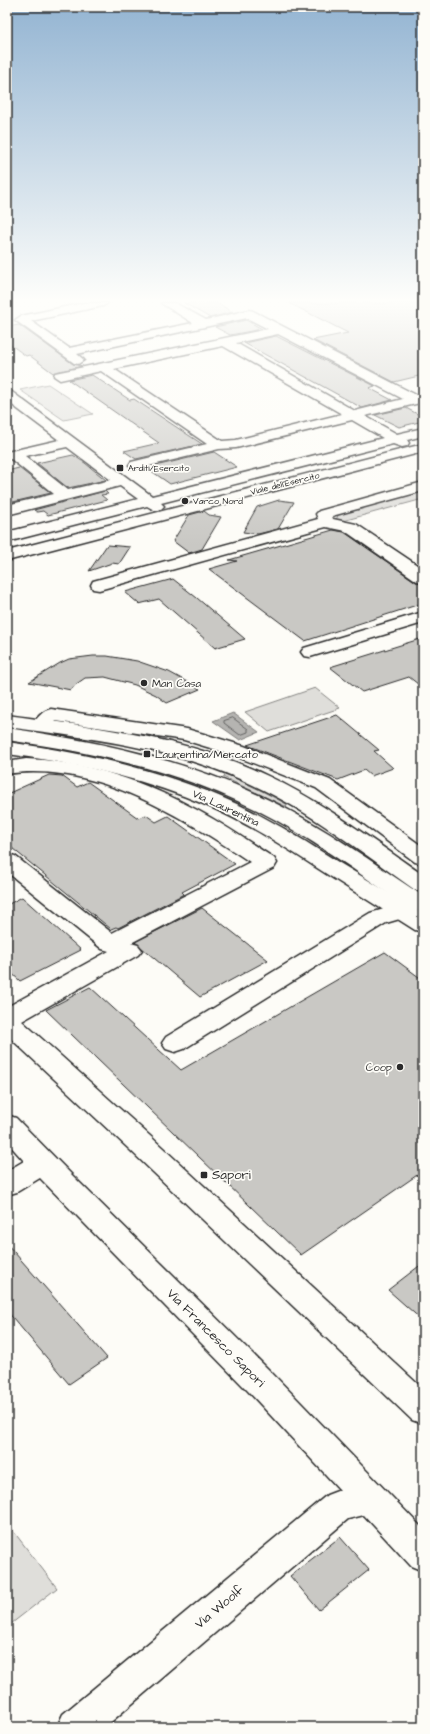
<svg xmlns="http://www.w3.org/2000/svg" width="430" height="1734" font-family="'Architects Daughter',sans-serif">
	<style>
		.green { fill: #dfdeda; stroke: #858482 }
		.water { fill: #b5b4b1; stroke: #7e7d7b }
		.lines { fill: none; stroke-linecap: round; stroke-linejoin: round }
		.shore { stroke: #626261; stroke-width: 1 }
		.building { fill: #c9c8c4; stroke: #2b2b2b }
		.minor-casing { stroke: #2b2b2b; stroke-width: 3 }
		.major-casing { stroke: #2b2b2b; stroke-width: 3 }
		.minor { fill: #fdfcf7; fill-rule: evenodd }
		.major { fill: #fdfcf7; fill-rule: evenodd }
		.poi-dot { fill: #2b2b2b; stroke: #fdfcf7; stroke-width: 1.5 }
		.labels { text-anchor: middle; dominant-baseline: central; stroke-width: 3.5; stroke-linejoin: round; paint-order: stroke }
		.far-poi-label { font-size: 9px; fill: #2b2b2b; stroke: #fdfcf7; text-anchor: start }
		.far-street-label { font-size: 9px; fill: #2b2b2b; stroke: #fdfcf7 }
		.poi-label { font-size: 11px; fill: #2b2b2b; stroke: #fdfcf7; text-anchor: start }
		.street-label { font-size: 11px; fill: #2b2b2b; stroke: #fdfcf7 }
		.near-poi-label { font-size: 13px; fill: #2b2b2b; stroke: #fdfcf7; text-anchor: start }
		.near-street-label { font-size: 13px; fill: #2b2b2b; stroke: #fdfcf7 }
	</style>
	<rect width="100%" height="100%" fill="#fdfcf7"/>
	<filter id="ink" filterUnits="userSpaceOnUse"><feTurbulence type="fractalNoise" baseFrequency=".025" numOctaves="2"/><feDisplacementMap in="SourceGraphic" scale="8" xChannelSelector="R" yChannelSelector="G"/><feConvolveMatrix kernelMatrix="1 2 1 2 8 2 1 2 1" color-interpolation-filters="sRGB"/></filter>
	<g filter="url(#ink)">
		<path class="green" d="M48 384 93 414 64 420 20 390Z
			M423 490V499L339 522 336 520 339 513Z
			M315 688 340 708 269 732 245 712Z
			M226 774 262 791 288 805 285 806 223 777Z
			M7 1523 57 1588 7 1627Z"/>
		<path class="water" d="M233 713 259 732 240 740 213 721Z"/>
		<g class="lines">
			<path class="shore" d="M233 718 248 729V732L240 735 224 723V721Z"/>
		</g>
		<path class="building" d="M184 303H217L233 312 210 318Z
			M289 303H423V375L394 382 313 340 348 333Z
			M246 320 262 329 230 335 215 327Z
			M19 325 73 364 83 366 53 373 29 355 26 356 7 342V327Z
			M276 336 375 386 369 388 392 400 362 408 244 343Z
			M92 375 130 400 134 399 202 444 136 459 124 451 159 443 69 380Z
			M406 408 423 417V421L399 427 375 415Z
			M214 452 237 467 170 484 147 468Z
			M73 455 85 463 106 480 68 488 37 463Z
			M19 468 51 493 13 502 7 497V471Z
			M105 491 108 494 101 495 107 500 48 515 43 511 37 512 34 510Z
			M279 500 294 502 278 529 258 534 243 532 257 507Z
			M204 511 209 515 221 517 202 549 189 553 173 541 189 515Z
			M333 530 344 532 416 582 423 583V603L305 641 209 569 237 561 229 560Z
			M107 545 130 547 119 564 112 563 89 571Z
			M173 579 197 598 245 639 215 648 159 599 139 604 125 592Z
			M423 638V688L409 677 362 692 330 667Z
			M93 656H107L137 661 169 672 200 689 167 703 156 695 135 685 105 677 85 678 75 685 71 690 29 682 60 663 69 659Z
			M337 715 379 750 374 751 393 768 371 776 364 770 338 780 247 745Z
			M49 775 62 776 77 787 88 782 138 818 146 815 156 822 168 816 235 864 182 892 184 894 118 928 116 927 111 929 7 844V794Z
			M22 897 81 950 20 981 7 969V905Z
			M202 908 268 960 200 997 135 942Z
			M385 952 423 980V1171L301 1255 46 1010 90 987 181 1070Z
			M7 1244 107 1358 69 1384 7 1311Z
			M423 1263V1321L388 1290Z
			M340 1537 369 1570 319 1610 290 1576Z"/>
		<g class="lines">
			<defs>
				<path id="minor" d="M84 303H108L103 306 31 321 69 348 193 323 161 303H175L206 320 249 310 253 311 420 397 422 400 420 403 365 416 397 434 423 428V436L407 440 409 443 407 446 402 447 393 444 161 503 164 506 161 509 156 511 147 506 7 542V532L138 499 120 486 7 515V505L54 494 11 459 7 460V452L59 440 7 401V391L12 392 152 496 383 438 352 420 236 448 219 449 136 469 131 468 129 465 131 462 207 444 101 371 60 380 54 376 55 373 268 329 247 318 77 354 84 360 78 364 74 363 15 320 21 316ZM278 334 403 399 355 411 236 343ZM223 346 342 414 236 440 222 441 114 369ZM67 447 111 480 68 490 25 456Z
					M423 444V452L7 561V551Z
					M423 482V491L332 516 333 519 356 524 423 569V582L417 581 345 531 326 527 99 590 93 589 91 585 93 581 318 519 316 514 319 511Z
					M423 612V623L310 657 304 656 301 652 304 648Z
					M51 709 187 729 244 746 330 780 423 847V864L415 862 316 788 230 754 184 740 56 721C49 729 45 732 35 729L32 725C37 718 42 711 51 709Z
					M7 728C98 741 188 760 271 801 325 827 373 863 423 896V913L412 909 413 911 410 916 386 923 184 1049 175 1052 166 1049 162 1043 166 1037 370 913 402 904 405 905C357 872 309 836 257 810 178 771 94 752 7 740Z
					M26 759C86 761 146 782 199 811 225 825 249 842 274 858L277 863 274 868 131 943 138 945 142 950 138 955 22 1021 149 1135 423 1389V1424L412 1420 129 1149 7 1035V1007L109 951 102 949 7 872V854L15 856 112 933 250 862C181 816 94 761 7 774V762Z
					M7 1115 16 1118 72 1175 270 1371 423 1529V1571L411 1566 364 1515 348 1519 105 1727H57L63 1714 327 1495 340 1490 248 1391 40 1178 17 1192 7 1195V1171L24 1161 7 1142Z"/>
				<path id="major" d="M7 715C95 727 187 737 268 776 323 802 372 840 423 875V892L415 890C363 853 311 812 253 785 176 748 90 738 7 727Z
					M7 742C80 752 153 768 221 797 262 814 300 838 338 862 366 879 395 896 423 914V932L415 930C385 911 355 892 325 873 287 848 248 823 206 805 142 778 76 763 7 754Z"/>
			</defs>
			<use href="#minor" class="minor-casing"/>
			<use href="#major" class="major-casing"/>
			<use href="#minor" class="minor"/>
			<use href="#major" class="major"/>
		</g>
	</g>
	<linearGradient id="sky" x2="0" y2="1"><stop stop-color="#93b4d2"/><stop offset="0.55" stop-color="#fefefb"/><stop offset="1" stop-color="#fefefb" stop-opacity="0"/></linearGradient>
	<rect width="430" height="546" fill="url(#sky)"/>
	<g class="poi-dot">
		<rect x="116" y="464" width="8" height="8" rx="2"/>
		<circle cx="185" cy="501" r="4"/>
		<circle cx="144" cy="683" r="4"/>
		<rect x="143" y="750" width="8" height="8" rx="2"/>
		<circle cx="400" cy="1067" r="4"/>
		<rect x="200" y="1171" width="8" height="8" rx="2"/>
	</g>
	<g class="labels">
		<g class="far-poi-label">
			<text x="128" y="468">Arditi/Esercito</text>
			<text x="193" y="501">Varco Nord</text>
		</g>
		<g class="far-street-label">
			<text transform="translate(285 484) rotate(-14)">Viale dell'Esercito</text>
		</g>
		<g class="poi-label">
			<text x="152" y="683">Man Casa</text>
			<text x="155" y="754">Laurentina/Mercato</text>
			<text x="392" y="1067" text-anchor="end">Coop</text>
		</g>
		<g class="street-label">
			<text transform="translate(226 808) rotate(25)">Via Laurentina</text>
		</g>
		<g class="near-poi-label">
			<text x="212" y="1175">Sapori</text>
		</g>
		<g class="near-street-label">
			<text transform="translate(216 1338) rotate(45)">Via Francesco Sapori</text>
			<text transform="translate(219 1607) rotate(-40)">Via Woolf</text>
		</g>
	</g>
	<rect width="430" height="1734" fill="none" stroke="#fdfcf7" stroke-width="24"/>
	<rect x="12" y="12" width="406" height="1710" fill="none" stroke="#2b2b2b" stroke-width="1.5" filter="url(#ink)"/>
</svg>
